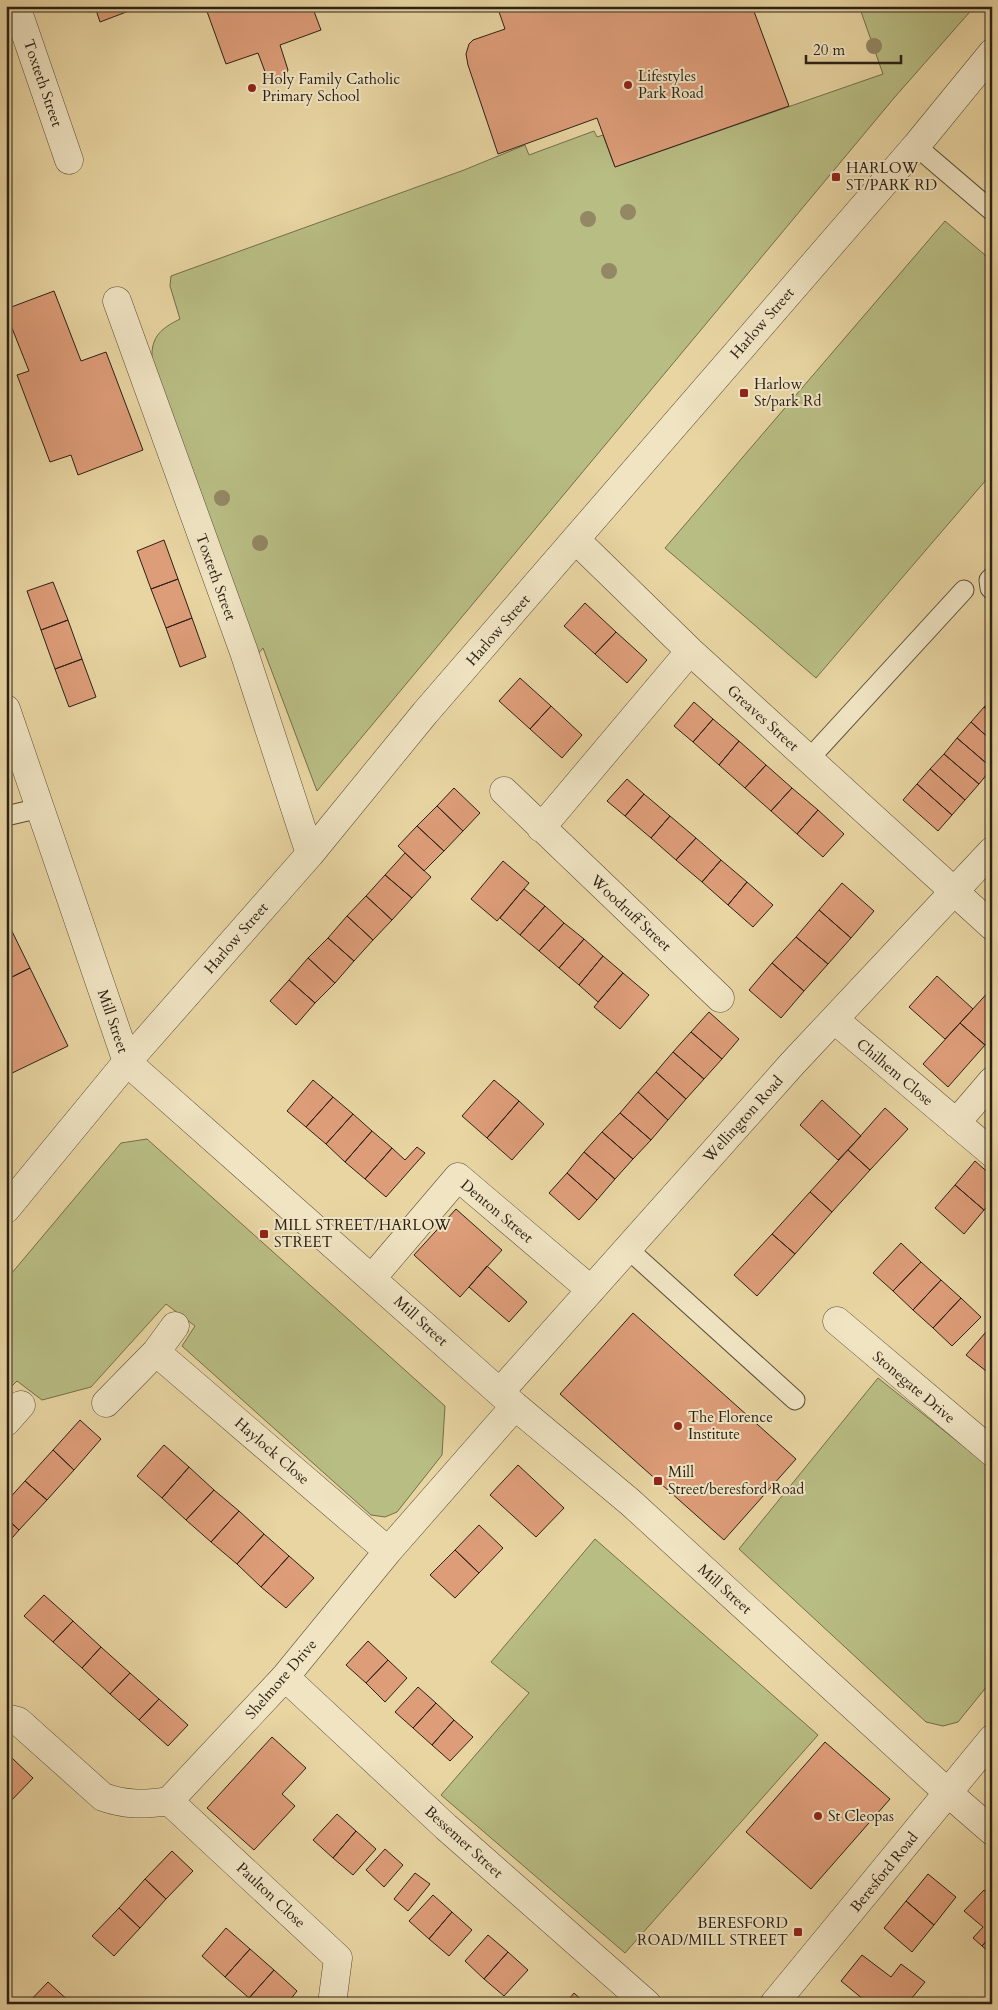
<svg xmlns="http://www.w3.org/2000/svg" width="998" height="2010" font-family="Cardo,serif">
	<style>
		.green { fill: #b8bd83; stroke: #726f4c }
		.building { fill: #dd9d79; stroke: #2b2116 }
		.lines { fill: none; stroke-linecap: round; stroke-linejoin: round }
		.lane-casing { stroke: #5a4e39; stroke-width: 21 }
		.street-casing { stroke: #5a4e39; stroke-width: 29 }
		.lane { stroke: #f0e4c3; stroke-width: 19 }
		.street { stroke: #f0e4c3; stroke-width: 28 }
		.tree { fill: #938764 }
		.poi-dot { fill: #8f2418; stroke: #f0e4c3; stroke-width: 2 }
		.labels { text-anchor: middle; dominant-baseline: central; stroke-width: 4; stroke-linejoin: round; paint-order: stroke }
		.poi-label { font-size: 15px; fill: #2b2116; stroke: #f0e4c3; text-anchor: start }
		.street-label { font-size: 15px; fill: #2b2116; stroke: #f0e4c3 }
	</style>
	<rect width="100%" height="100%" fill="#e8d5a2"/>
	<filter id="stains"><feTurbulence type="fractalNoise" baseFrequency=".004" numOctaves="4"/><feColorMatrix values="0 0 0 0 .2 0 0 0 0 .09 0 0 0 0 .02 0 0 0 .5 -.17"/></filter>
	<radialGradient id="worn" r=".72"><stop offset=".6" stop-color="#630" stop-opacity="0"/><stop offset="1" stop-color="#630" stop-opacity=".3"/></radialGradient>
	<path class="green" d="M859 6H975L894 98 317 791 263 648 257 655 152 358C151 336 162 328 180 319L170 286 171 276 464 170 525 145 529 155 594 131 597 137 603 135 615 167 883 74Z
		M945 221 992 261V473L816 678 665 548Z
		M147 1139 445 1406 442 1455 397 1512 385 1517 371 1515 182 1346 195 1326 166 1304 91 1387 42 1400 17 1381 6 1392V1280L121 1143Z
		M878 1378 992 1469V1680L958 1722 943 1726 926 1722 739 1549Z
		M595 1539 818 1735 625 1953 441 1795 529 1693 491 1662Z"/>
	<path class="building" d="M87 6H142L100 22 96 10 89 12Z
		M205 6H312L321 30 280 45 288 70 282 81H273L267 77 258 53 226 64Z
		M497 6H752L789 106 615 167 597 118 498 154 468 65 466 54 469 44 473 40 505 29Z
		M54 291 81 361 106 352 143 450 78 475 71 455 50 462 17 375 29 371 6 313V309Z
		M164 540 178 579 151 589 137 551Z
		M178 579 192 618 166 628 151 589Z
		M53 582 68 620 41 630 27 591Z
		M585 603 616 632 595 654 564 626Z
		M192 618 206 657 180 667 166 628Z
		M68 620 82 659 55 669 41 630Z
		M616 632 647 660 627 683 595 654Z
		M82 659 96 697 69 707 55 669Z
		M520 678 551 706 530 729 499 701Z
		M992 699V713L984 707Z
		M694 702 713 719 693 742 674 726Z
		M551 706 582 735 562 758 530 729Z
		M984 707 992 713V741L971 722Z
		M713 719 739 741 719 765 693 742Z
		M971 722 992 741V768L957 738Z
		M957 738 992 768 979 784 944 754Z
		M739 741 766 765 745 788 719 765Z
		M944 754 979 784 965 800 930 769Z
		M766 765 792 788 771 811 745 788Z
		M930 769 965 800 952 815 917 784Z
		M627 779 644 794 625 816 607 801Z
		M917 784 952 815 938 831 903 800Z
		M454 788 480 813 463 831 437 806Z
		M792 788 818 810 797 834 771 811Z
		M644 794 670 816 651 838 625 816Z
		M437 806 463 831 444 851 417 826Z
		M818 810 844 834 823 857 797 834Z
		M670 816 696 838 676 860 651 838Z
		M417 826 444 851 424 871 398 846Z
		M696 838 721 860 702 882 676 860Z
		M405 853 431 877 412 898 385 875Z
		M721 860 747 882 728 905 702 882Z
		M503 861 529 883 497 921 471 899Z
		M385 875 412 898 392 920 366 896Z
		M747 882 773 905 753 927 728 905Z
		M842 883 874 911 851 938 819 910Z
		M524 889 545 906 520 935 500 918Z
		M366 896 392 920 373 940 347 916Z
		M545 906 564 923 539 951 520 935Z
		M819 910 851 938 828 964 796 937Z
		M347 916 373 940 354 961 328 938Z
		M6 919 30 968 6 980Z
		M564 923 584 939 559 968 539 951Z
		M796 937 828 964 804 991 772 963Z
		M328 938 354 961 335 983 308 958Z
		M584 939 603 956 579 985 559 968Z
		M603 956 623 973 598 1002 579 985Z
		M308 958 335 983 315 1003 289 980Z
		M772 963 804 991 781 1018 749 990Z
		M30 968 68 1046 6 1076V980Z
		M623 973 649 995 620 1029 594 1007Z
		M937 976 973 1009 945 1039 909 1007Z
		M289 980 315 1003 296 1025 270 1001Z
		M992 988V1038L985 1045 960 1023Z
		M709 1012 739 1039 722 1059 691 1032Z
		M960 1023 985 1045 948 1087 923 1064Z
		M691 1032 722 1059 704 1079 673 1052Z
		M673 1052 704 1079 686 1099 656 1072Z
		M656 1072 686 1099 668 1120 638 1092Z
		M313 1080 333 1097 306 1127 287 1111Z
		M494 1080 519 1101 487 1138 462 1116Z
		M638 1092 668 1120 651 1140 620 1113Z
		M333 1097 353 1114 326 1144 306 1127Z
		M822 1100 861 1136 838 1160 800 1125Z
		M519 1101 544 1124 512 1160 487 1138Z
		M885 1108 908 1129 870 1170 848 1150Z
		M620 1113 651 1140 633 1159 602 1132Z
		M353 1114 372 1131 345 1162 326 1144Z
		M372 1131 392 1148 365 1179 345 1162Z
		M602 1132 633 1159 615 1179 584 1152Z
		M417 1147 425 1153 386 1197 365 1179 392 1148 405 1160Z
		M848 1150 870 1170 832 1212 810 1192Z
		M584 1152 615 1179 597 1200 567 1173Z
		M975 1161 992 1176V1202L984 1210 955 1185Z
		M567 1173 597 1200 579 1220 549 1193Z
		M955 1185 984 1210 964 1234 935 1208Z
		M810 1192 832 1212 795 1254 772 1234Z
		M456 1209 502 1250 460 1297 414 1255Z
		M772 1234 795 1254 757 1296 734 1275Z
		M901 1243 921 1262 893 1291 873 1273Z
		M921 1262 941 1280 913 1310 893 1291Z
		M487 1266 527 1302 509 1322 469 1287Z
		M941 1280 961 1298 933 1328 913 1310Z
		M961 1298 981 1317 952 1346 933 1328Z
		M633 1313 796 1459 724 1540 560 1394Z
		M992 1325V1365L986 1371 966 1355Z
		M992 1365V1376L986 1371Z
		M80 1420 101 1439 74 1470 53 1450Z
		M164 1445 189 1467 162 1498 137 1476Z
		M53 1450 74 1470 47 1500 25 1481Z
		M518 1465 564 1508 536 1537 490 1495Z
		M189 1467 214 1490 186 1520 162 1498Z
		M25 1481 47 1500 19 1530 6 1518V1502Z
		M214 1490 239 1511 211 1542 186 1520Z
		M239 1511 264 1534 237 1564 211 1542Z
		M6 1518 19 1530 6 1545Z
		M479 1525 503 1548 479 1573 455 1550Z
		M264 1534 289 1556 261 1587 237 1564Z
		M455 1550 479 1573 455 1598 430 1575Z
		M289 1556 314 1578 286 1608 261 1587Z
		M44 1595 73 1621 53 1642 24 1616Z
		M73 1621 101 1647 82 1668 53 1642Z
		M368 1641 388 1660 366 1683 346 1665Z
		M101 1647 130 1673 110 1694 82 1668Z
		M388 1660 407 1678 385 1702 366 1683Z
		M130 1673 159 1699 139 1720 110 1694Z
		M418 1687 436 1703 413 1728 395 1712Z
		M159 1699 188 1725 168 1746 139 1720Z
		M436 1703 454 1720 432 1745 413 1728Z
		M454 1720 473 1737 450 1761 432 1745Z
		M272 1737 306 1768 282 1794 295 1806 254 1850 207 1808Z
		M825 1742 890 1799 811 1889 746 1832Z
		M12 1758 33 1778 6 1806V1764Z
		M337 1814 356 1831 333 1858 313 1840Z
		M356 1831 376 1849 353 1875 333 1858Z
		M385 1849 403 1865 384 1887 366 1870Z
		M172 1851 193 1871 166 1899 145 1879Z
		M415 1873 430 1884 408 1911 394 1899Z
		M928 1874 956 1897 934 1925 906 1901Z
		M145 1879 166 1899 140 1928 119 1908Z
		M984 1890 992 1897V1935L982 1946 973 1938 983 1927 964 1911Z
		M433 1895 452 1912 429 1939 409 1921Z
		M906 1901 934 1925 912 1952 884 1928Z
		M119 1908 140 1928 114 1956 92 1936Z
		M452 1912 472 1930 449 1956 429 1939Z
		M226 1928 250 1949 225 1977 202 1956Z
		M488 1935 508 1952 484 1979 465 1961Z
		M992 1935V1951L990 1953 982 1946Z
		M250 1949 274 1970 249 1998 225 1977Z
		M508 1952 528 1970 504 1996 484 1979Z
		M862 1955 891 1977 901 1964 925 1982 907 2004H869L841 1981Z
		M274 1970 297 1991 287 2004H256L249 1998Z
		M48 1982 71 2003 70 2004H27Z
		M574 1993 586 2004H565Z"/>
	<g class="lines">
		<defs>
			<path id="lane" d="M916 146 992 211
				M992 577 989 580 990 588 992 590
				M809 759 964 590
				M6 816 40 808
				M628 1249 795 1400"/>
			<path id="street" d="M16 6 69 160
				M117 301 244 652 310 854
				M576 540 690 651 992 926
				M6 709 127 1062 515 1406 630 1502 947 1792 992 1831
				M504 791 720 998
				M541 828 690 651
				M835 1020 992 1153
				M956 1123 992 1081
				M6 1209 127 1062 310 854 425 713 916 146 992 53
				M372 1278 458 1177 591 1290
				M837 1321 992 1452
				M156 1352 388 1551
				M500 1392 792 1064 992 851
				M106 1403 156 1352 175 1326
				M6 1422 21 1405
				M285 1677 446 1827 647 2004
				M6 1718 18 1721 103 1797C126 1805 145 1805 169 1801L285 1677 388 1551 515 1406
				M169 1801 338 1958 332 2004
				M774 2004 992 1739"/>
		</defs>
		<use href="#lane" class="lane-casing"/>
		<use href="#street" class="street-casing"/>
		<use href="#lane" class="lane"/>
		<use href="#street" class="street"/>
	</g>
	<g class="tree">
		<circle cx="874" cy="46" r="8"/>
		<circle cx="628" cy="212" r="8"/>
		<circle cx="588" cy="219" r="8"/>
		<circle cx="609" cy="271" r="8"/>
		<circle cx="222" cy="498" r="8"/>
		<circle cx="260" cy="543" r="8"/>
	</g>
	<g class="poi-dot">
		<circle cx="628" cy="85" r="5"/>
		<circle cx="252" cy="88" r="5"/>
		<rect x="831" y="172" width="10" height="10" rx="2.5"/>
		<rect x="739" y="388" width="10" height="10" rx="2.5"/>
		<rect x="259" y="1229" width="10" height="10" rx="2.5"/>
		<circle cx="678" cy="1426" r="5"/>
		<rect x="653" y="1476" width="10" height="10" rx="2.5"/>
		<circle cx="818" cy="1816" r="5"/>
		<rect x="793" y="1927" width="10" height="10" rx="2.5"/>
	</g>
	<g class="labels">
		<g class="poi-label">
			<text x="638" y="76">Lifestyles<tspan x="638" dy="17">Park Road</tspan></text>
			<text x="262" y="79">Holy Family Catholic<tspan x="262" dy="17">Primary School</tspan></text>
			<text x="846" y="168">HARLOW<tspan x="846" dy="17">ST/PARK RD</tspan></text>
			<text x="754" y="384">Harlow<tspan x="754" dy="17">St/park Rd</tspan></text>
			<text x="274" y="1225">MILL STREET/HARLOW<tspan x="274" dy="17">STREET</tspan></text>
			<text x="688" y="1417">The Florence<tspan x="688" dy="17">Institute</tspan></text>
			<text x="668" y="1472">Mill<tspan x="668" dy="17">Street/beresford Road</tspan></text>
			<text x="828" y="1816">St Cleopas</text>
			<text x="788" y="1923" text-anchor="end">BERESFORD<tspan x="788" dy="17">ROAD/MILL STREET</tspan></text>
		</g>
		<g class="street-label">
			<text transform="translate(43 83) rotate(71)">Toxteth Street</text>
			<text transform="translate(762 323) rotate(-49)">Harlow Street</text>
			<text transform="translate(216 577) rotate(70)">Toxteth Street</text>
			<text transform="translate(498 630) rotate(-49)">Harlow Street</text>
			<text transform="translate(763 718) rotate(42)">Greaves Street</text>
			<text transform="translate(631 913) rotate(43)">Woodruff Street</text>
			<text transform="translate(236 938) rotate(-49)">Harlow Street</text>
			<text transform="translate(113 1021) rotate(71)">Mill Street</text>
			<text transform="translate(895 1072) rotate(40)">Chilhem Close</text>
			<text transform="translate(743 1119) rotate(-48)">Wellington Road</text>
			<text transform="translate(497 1211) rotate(40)">Denton Street</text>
			<text transform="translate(421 1321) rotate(42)">Mill Street</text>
			<text transform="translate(914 1387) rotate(40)">Stonegate Drive</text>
			<text transform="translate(272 1451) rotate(41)">Haylock Close</text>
			<text transform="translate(725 1589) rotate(42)">Mill Street</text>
			<text transform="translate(281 1679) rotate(-49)">Shelmore Drive</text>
			<text transform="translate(464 1842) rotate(42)">Bessemer Street</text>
			<text transform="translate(884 1872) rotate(-51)">Beresford Road</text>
			<text transform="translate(271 1895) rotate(43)">Paulton Close</text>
		</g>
	</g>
	<rect width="998" height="2010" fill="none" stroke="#e8d5a2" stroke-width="25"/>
	<rect x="8" y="8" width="983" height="1995" fill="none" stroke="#2b2116" stroke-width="2.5"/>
	<rect x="12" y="12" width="973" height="1985" fill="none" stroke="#2b2116"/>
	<path d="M806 55v8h95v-8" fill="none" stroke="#2b2116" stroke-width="2.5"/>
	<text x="813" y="55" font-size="15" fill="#2b2116" stroke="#f0e4c3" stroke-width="4" paint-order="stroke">20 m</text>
	<rect width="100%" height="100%" filter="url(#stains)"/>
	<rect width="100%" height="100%" fill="url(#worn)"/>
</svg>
